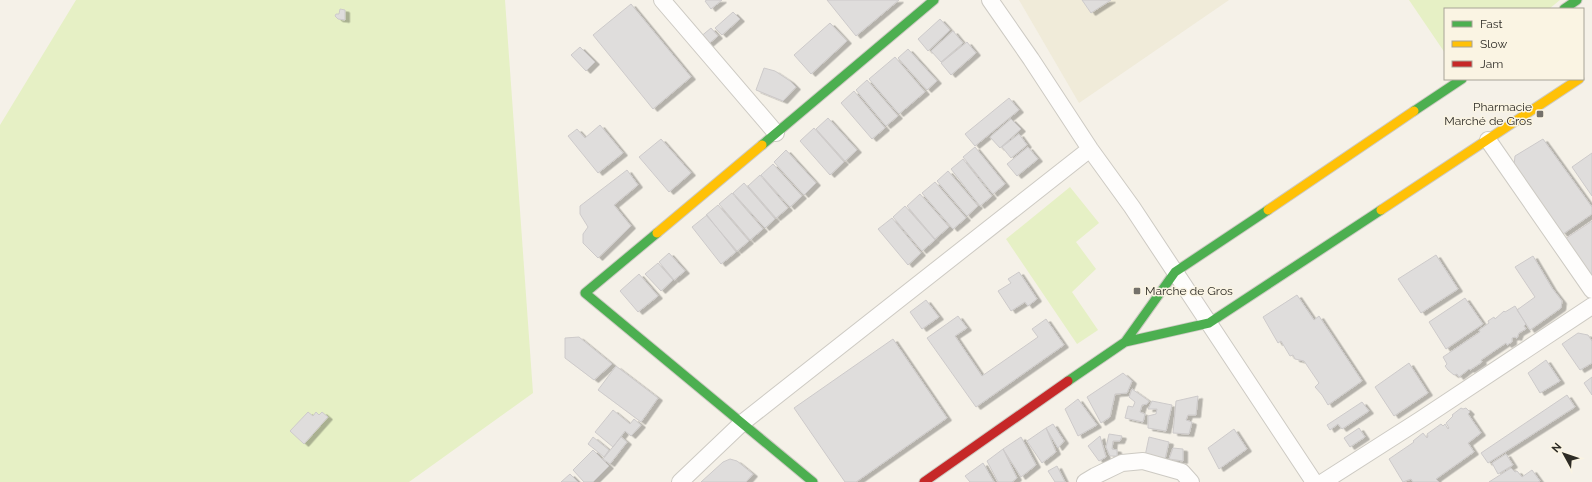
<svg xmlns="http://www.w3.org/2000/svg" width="1592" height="482" font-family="Raleway,sans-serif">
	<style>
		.built { fill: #f0ebd9 }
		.green { fill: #e6f0c5 }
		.building { fill: #dfdddc; stroke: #cdcaca; filter: url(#shadow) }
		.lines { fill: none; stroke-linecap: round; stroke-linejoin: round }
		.street-casing { stroke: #cdcac3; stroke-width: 18 }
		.fast-casing { stroke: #cdcac3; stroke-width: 11 }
		.slow-casing { stroke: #cdcac3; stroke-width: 11 }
		.jam-casing { stroke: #cdcac3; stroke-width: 11 }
		.street { stroke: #fefdfc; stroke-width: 16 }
		.fast { stroke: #4caf50; stroke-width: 9 }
		.slow { stroke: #ffc107; stroke-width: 9 }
		.jam { stroke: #c62828; stroke-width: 9 }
		.poi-dot { fill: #74716a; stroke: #faf4e3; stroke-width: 1.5 }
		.labels { text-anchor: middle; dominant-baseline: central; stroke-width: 3; stroke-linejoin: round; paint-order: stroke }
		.poi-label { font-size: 12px; fill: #2e2c26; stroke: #faf4e3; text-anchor: end }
	</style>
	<defs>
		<filter id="shadow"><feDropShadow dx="4.5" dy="2.5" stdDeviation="0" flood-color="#0004"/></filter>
	</defs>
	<rect width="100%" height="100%" fill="#f5f1e8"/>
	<path class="built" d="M1019 0H1229L1079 103Z"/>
	<path class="green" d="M76 0H505L533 393 409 482H0V125Z
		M1409 0H1560L1549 9H1445V53Z
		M1070 187 1099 223 1076 242 1096 269 1072 292 1098 330 1077 344 1006 239Z"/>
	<path class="building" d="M707 0H722L711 9 705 1Z
		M827 0H899L856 36Z
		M1082 0H1111L1091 13Z
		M631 4 691 77 653 109 593 35Z
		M340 9 345 10V20L338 19 335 16 336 14H339Z
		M733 12 740 19 722 35 715 28Z
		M940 19 950 30 928 51 918 39Z
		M830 23 847 41 811 74 794 55Z
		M711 28 718 36 706 46 699 38Z
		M953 31 963 43 941 62 931 51Z
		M967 42 976 53 951 75 941 63Z
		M580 47 595 62 586 71 571 55Z
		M908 49 937 81 927 90 898 58Z
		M895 57 925 92 899 114 869 79Z
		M764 68 775 71 790 81 796 87 783 101 756 90Z
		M867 80 898 116 886 126 856 90Z
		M854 91 885 128 872 139 841 103Z
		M1009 98 1019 110 975 146 965 134Z
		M828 118 857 150 845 161 816 129Z
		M1011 119 1021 129 1000 148 990 137Z
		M600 125 623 153 598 173 568 136 577 129 585 138Z
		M814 128 844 162 830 175 800 141Z
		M1019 134 1027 145 1011 158 1002 147Z
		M661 139 691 173 669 192 639 157Z
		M1543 139 1592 207V214L1563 234 1514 165 1515 156Z
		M975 147 1005 184 993 194 963 157Z
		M1028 147 1038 159 1017 176 1007 164Z
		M786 150 816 183 804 195 774 162Z
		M1592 153V196L1572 167Z
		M963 159 992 196 980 206 951 169Z
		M773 164 802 196 790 207 761 175Z
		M627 170 638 185 614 205 631 226 598 258 583 243V234L588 227 580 214V206Z
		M948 171 978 206 967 216 937 181Z
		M760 175 788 208 776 218 748 186Z
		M935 182 966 218 953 229 922 193Z
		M744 183 775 219 765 228 733 193Z
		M732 193 763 229 750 240 719 204Z
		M920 194 949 227 935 239 907 206Z
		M718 205 749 241 737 251 706 215Z
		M905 206 935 240 922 251 893 217Z
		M707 215 736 252 721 264 692 227Z
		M892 218 921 253 908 265 878 229Z
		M1592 221V280L1565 239Z
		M669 253 685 271 674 280 659 262Z
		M1436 255 1458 289 1421 313 1398 279Z
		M1533 256 1552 288 1562 301 1561 308 1530 330 1517 310 1535 297 1515 267Z
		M658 263 673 280 661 291 645 274Z
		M1019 272 1037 299 1028 306 1025 302 1011 311 998 291 1011 283 1008 279Z
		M639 274 658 296 638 312 620 291Z
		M1297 295 1314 320 1319 316 1362 381 1328 405 1322 395 1315 387 1319 383 1304 361 1295 359 1293 355 1290 356 1281 341 1278 343 1263 317Z
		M1465 298 1483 324 1446 349 1429 322Z
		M926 300 939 317 922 329 910 312Z
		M1515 306 1526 324 1524 326 1526 329 1519 333 1517 338 1515 337 1512 338V342L1507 345 1506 343 1481 360 1482 362 1470 370 1469 369 1459 377 1457 374 1454 375 1448 370 1445 366 1447 364 1443 357 1480 332 1479 330 1489 323 1488 321 1494 317 1495 319 1504 311 1505 312Z
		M958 316 967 328 955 336 982 376 1038 337 1032 329 1046 319 1064 345 976 407 927 338Z
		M1578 333 1588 335 1592 341V363L1580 370 1562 344Z
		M579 337 612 364 594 380 565 358V338Z
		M893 339 947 418 856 482H845L794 408Z
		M1546 360 1560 381 1540 393 1528 373Z
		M1409 363 1428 393 1394 416 1375 387Z
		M616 366 658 398 641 422 598 390Z
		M1123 373 1132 381 1127 393 1115 394 1110 417 1101 423 1087 397Z
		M1592 377V395L1584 383Z
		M1132 389 1149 401 1147 404 1142 405 1140 412 1145 414 1143 422 1125 418 1128 406 1133 407 1135 402 1129 397Z
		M1567 395 1575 407 1488 463 1481 453Z
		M1198 396 1196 415H1188L1186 420 1192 422 1189 434 1173 433 1176 401Z
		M1078 399 1097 425 1078 436 1065 409Z
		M1152 401 1172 405 1166 431 1148 428V416L1156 414 1157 409H1148Z
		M1362 402 1369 411 1342 429 1338 424 1330 430 1327 425Z
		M1461 408 1463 409 1466 408 1470 412 1468 414 1481 433 1468 443 1474 452 1436 479 1439 482H1413L1411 479 1403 482 1389 459 1414 442 1413 441 1423 433 1427 438 1428 436 1427 434 1441 424 1443 426 1445 424 1448 429 1449 428 1446 423 1453 416 1452 415Z
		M613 410 630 424 634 419 641 425 631 436 625 431 613 447 595 432Z
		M308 412 313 416 316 412 319 415 322 412 328 417 304 444 290 431Z
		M1053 424 1064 441 1058 448 1046 428Z
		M1046 428 1056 452 1042 463 1027 441Z
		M1359 428 1365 437 1350 447 1344 438Z
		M1234 429 1247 449 1219 469 1208 448Z
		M1109 434 1122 436 1120 441H1113L1112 449 1117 450V456H1110L1106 447Z
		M1100 436 1106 457 1099 461 1088 446Z
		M593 437 609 450 604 457 588 444Z
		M621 437 627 442 610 464 603 459Z
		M1021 437 1036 465 1021 477 1003 449Z
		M1149 437 1169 442 1165 459 1145 456Z
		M1173 448 1183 449V461L1169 459Z
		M1003 449 1017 478 1012 482H998L987 461Z
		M593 450 609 466 593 482H584L573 470Z
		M1506 454 1513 465 1498 474 1492 463Z
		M730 459 737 461 753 474 746 482H701L723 462Z
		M983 463 994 482H970L965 476Z
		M1057 466 1065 482H1055L1048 471Z
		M1511 468 1515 472 1517 471 1522 477 1532 470 1540 481 1538 482H1489Z
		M570 474 578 482H561Z"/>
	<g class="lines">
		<defs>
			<path id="street" d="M662 0 776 133
				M990 0 1031 59 1090 149 1132 207 1314 482
				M1488 140 1592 290
				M680 482 742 423 1090 149
				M1085 482 1095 476 1122 463 1143 461 1182 472 1191 482
				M1323 482 1420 420 1592 306"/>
			<path id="fast" d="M1564 9 1577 0
				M1414 111 1462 79
				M762 145 934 0
				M657 233 585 293 813 482
				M1125 342 1209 323 1381 210
				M1068 381 1125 342 1175 272 1268 210"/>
			<path id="slow" d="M1268 210 1414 111
				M1381 210 1579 79
				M657 233 762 145"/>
			<path id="jam" d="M924 482 1068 381"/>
		</defs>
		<use href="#street" class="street-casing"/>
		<use href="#fast" class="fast-casing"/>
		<use href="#slow" class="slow-casing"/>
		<use href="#jam" class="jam-casing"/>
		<use href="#street" class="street"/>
		<use href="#fast" class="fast"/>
		<use href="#slow" class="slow"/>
		<use href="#jam" class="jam"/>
	</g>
	<g class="poi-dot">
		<rect x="1536" y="110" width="8" height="8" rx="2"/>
		<rect x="1133" y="287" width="8" height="8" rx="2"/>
	</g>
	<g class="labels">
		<g class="poi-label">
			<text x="1532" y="107">Pharmacie<tspan x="1532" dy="14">Marché de Gros</tspan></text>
			<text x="1145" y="291" text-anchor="start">Marche de Gros</text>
		</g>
	</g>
	<rect x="1444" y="8" width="140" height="72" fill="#faf4e3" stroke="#a8a497"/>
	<rect x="1452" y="21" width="20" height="6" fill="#4caf50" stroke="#a8a497"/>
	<text x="1480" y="28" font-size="12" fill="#2e2c26">Fast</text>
	<rect x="1452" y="41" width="20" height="6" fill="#ffc107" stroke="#a8a497"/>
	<text x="1480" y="48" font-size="12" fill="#2e2c26">Slow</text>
	<rect x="1452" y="61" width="20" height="6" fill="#c62828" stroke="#a8a497"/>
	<text x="1480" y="68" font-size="12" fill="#2e2c26">Jam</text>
	<g transform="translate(1564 454) rotate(310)" stroke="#faf4e3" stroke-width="3" paint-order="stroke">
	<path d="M0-3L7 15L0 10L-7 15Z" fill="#2e2c26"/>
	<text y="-6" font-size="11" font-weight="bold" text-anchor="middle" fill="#2e2c26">N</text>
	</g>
</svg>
